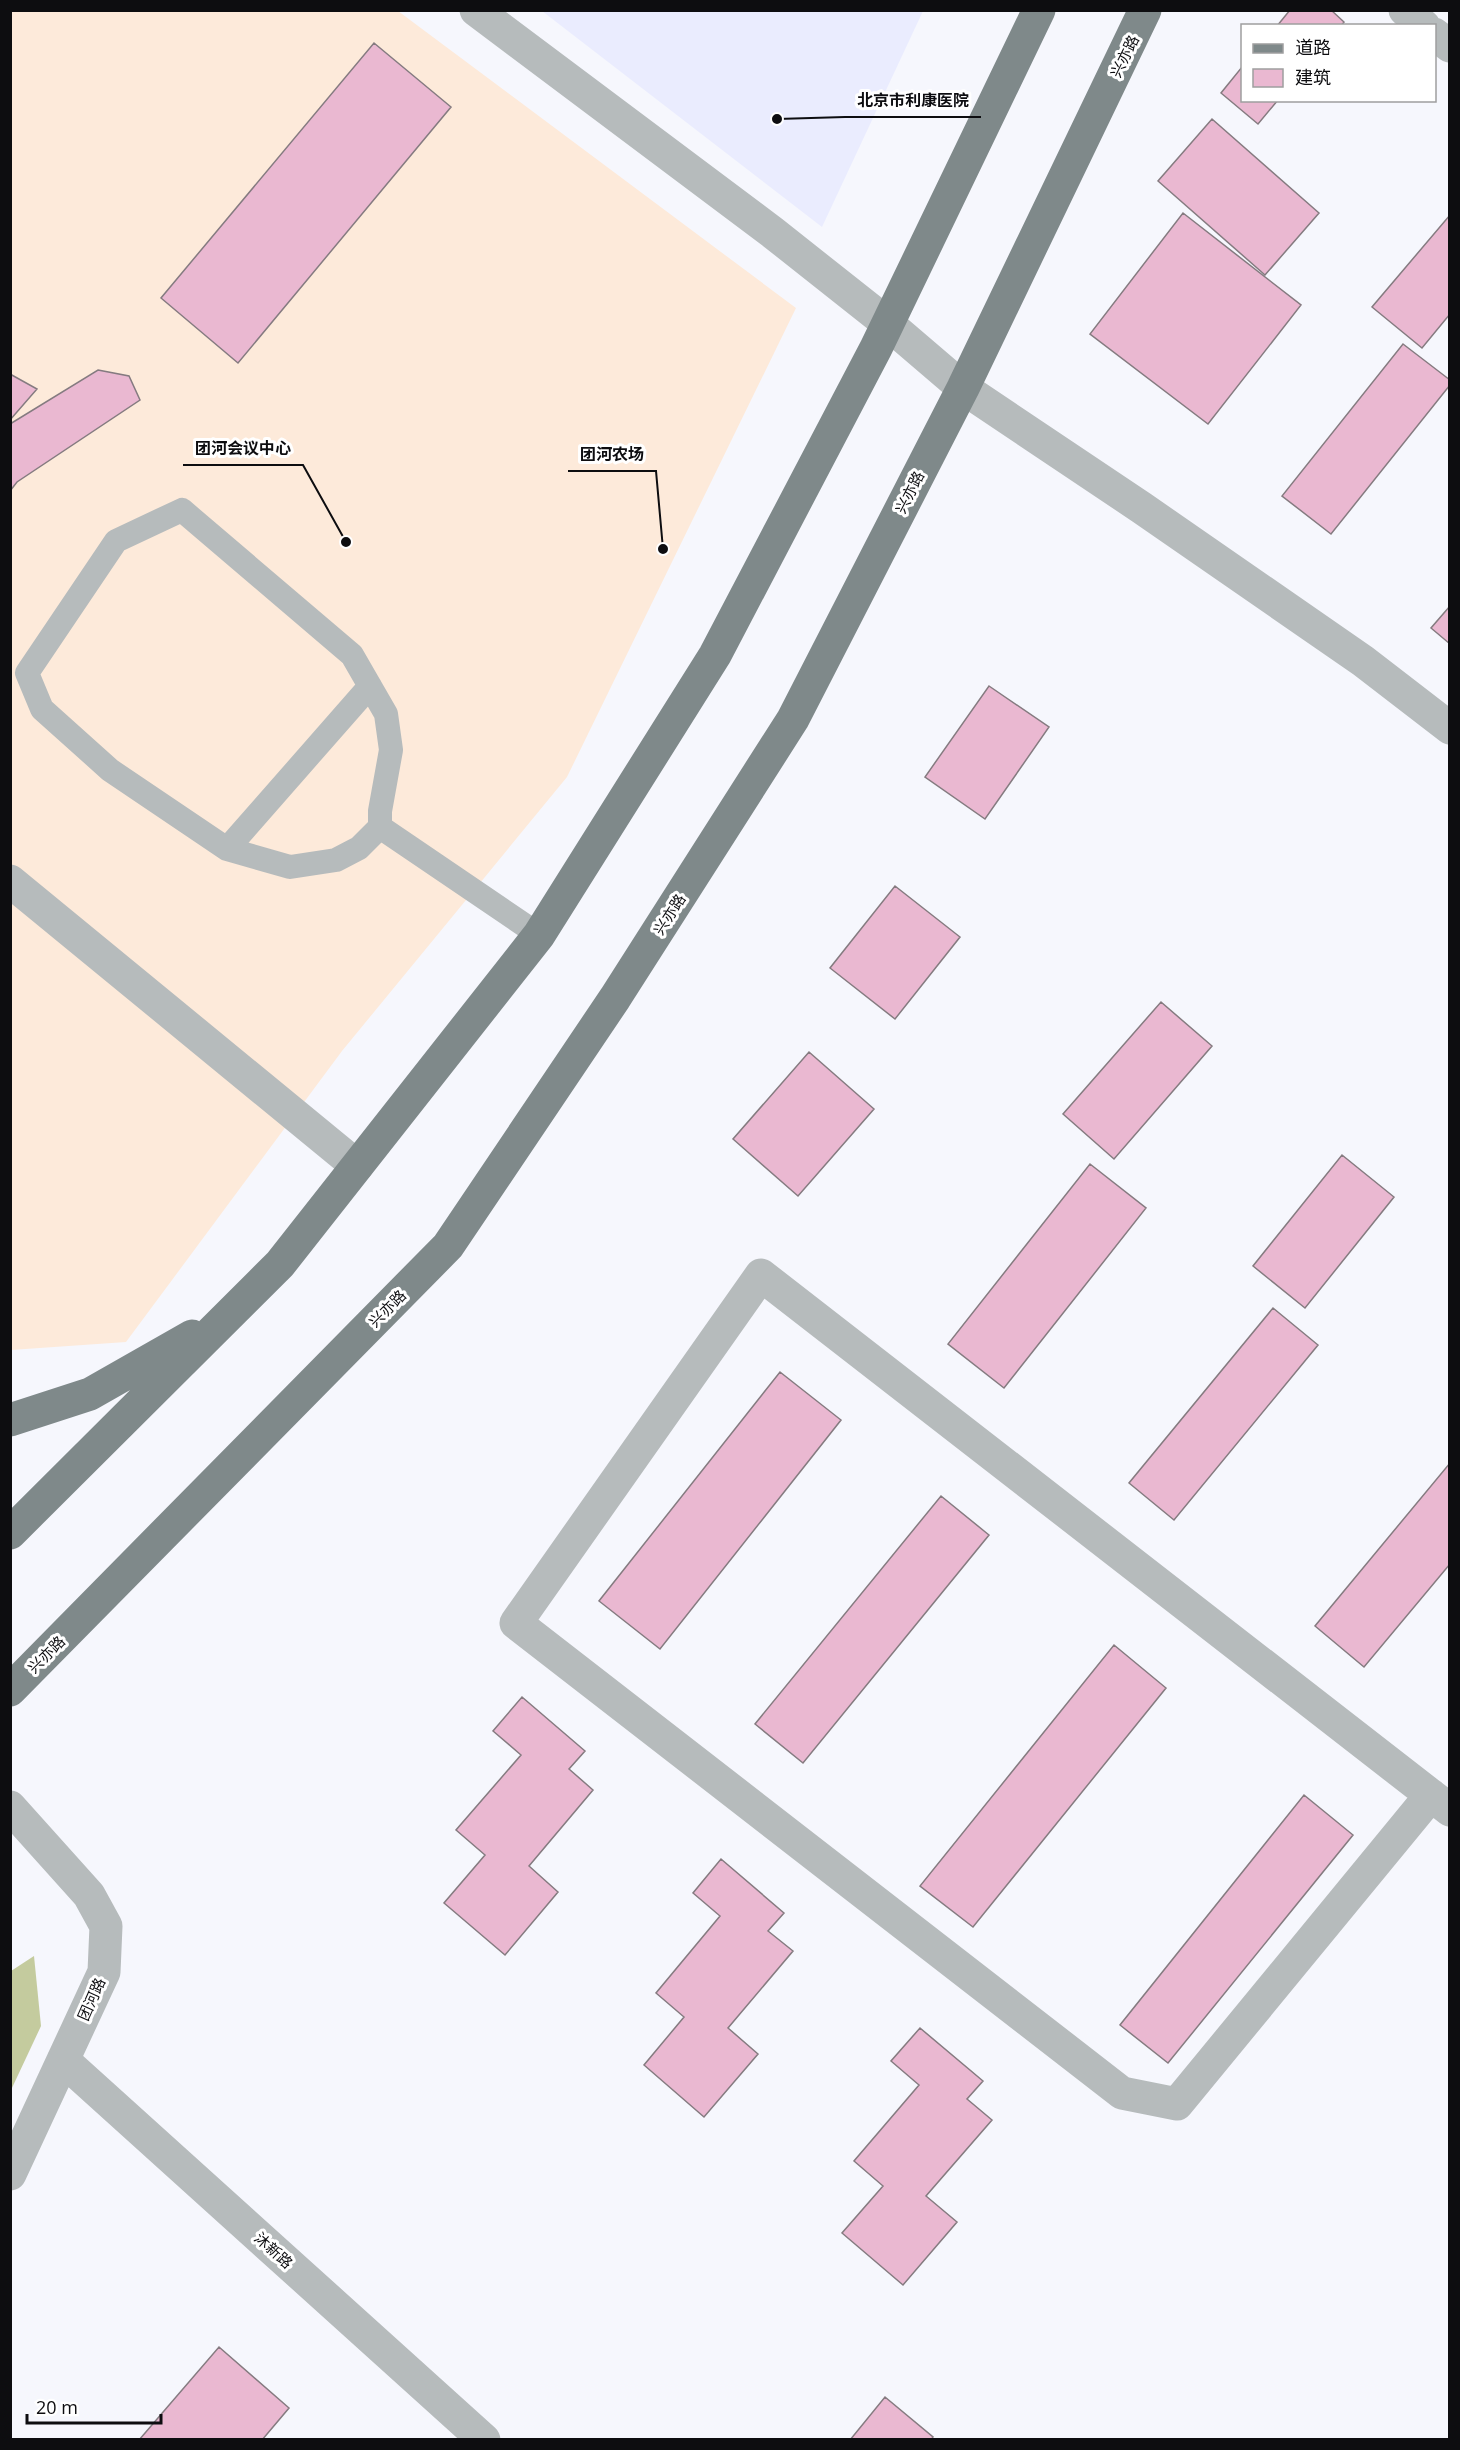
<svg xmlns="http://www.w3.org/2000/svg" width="1460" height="2450" font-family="'Open Sans','Noto Sans SC',sans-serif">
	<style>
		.commercial { fill: #fdeada }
		.built { fill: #eaecfe }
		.green { fill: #c4cb9e }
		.building { fill: #eab8d1; stroke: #857b80; stroke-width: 1.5 }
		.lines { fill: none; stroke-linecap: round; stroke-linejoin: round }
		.service { stroke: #b6bbbc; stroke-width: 24 }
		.minor { stroke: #b6bbbc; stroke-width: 33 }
		.tertiary { stroke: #b6bbbc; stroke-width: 33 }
		.primary { stroke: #7f898a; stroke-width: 33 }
		.labels { text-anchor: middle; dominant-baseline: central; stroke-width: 6; stroke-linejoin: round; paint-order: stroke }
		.street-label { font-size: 15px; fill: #0d0d10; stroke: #fff }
		.leader { fill: none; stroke: #0d0d10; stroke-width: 2 }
		.callout-dot { fill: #0d0d10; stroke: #fff; stroke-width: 2 }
		.callout-label { font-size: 16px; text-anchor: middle; font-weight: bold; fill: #0d0d10; stroke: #fff; stroke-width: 6; stroke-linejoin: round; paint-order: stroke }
	</style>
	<rect width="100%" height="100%" fill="#f6f7fd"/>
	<path class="commercial" d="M11 11H398L796 308 567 777 342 1051 126 1342 11 1350Z"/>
	<path class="built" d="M542 11H923L822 227Z"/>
	<path class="green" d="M34 1956 41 2026 11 2090V1971Z"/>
	<path class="building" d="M1290 10H1331L1344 22 1341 26H1277Z
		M374 43 451 107 238 363 161 298Z
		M1242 67V100H1278L1258 124 1221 93Z
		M1212 119 1319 213 1265 275 1158 181Z
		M1183 213 1301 305 1208 424 1090 334Z
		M1450 215V314L1422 348 1372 307Z
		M1403 344 1450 380V385L1331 534 1282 496Z
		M98 370 129 376 140 400 17 482 10 491V424Z
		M10 374 37 389 10 420Z
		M1450 606V644L1431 628Z
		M989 686 1049 727 985 819 925 777Z
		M895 886 960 937 895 1019 830 968Z
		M1161 1002 1212 1046 1114 1159 1063 1114Z
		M809 1052 874 1109 798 1196 733 1139Z
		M1342 1155 1394 1197 1305 1308 1253 1266Z
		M1090 1164 1146 1208 1004 1388 948 1344Z
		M1273 1308 1318 1345 1174 1520 1129 1483Z
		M780 1372 841 1420 660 1649 599 1601Z
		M1450 1463V1564L1364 1667 1315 1626Z
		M941 1496 989 1535 803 1763 755 1724Z
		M1114 1645 1166 1688 973 1927 920 1886Z
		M522 1697 585 1751 569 1769 593 1790 529 1866 558 1892 505 1955 444 1903 485 1855 456 1830 521 1755 493 1731Z
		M1304 1795 1353 1835 1168 2063 1120 2025Z
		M721 1859 784 1913 768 1931 793 1951 728 2028 758 2054 704 2117 644 2065 684 2017 656 1993 720 1916 693 1893Z
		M920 2028 983 2081 967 2099 992 2120 926 2196 957 2222 903 2285 842 2233 883 2186 854 2161 919 2085 891 2061Z
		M219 2347 289 2408 262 2440H139Z
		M885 2397 933 2437 931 2440H850Z"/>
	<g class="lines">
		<path class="service" d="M182 510 352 655 386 714 391 750 380 811V827L359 848 336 860 290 867 227 849 110 770 42 709 27 673 116 541Z
			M380 827 539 935
			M227 849 370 686"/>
		<path class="minor" d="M476 10 772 232 887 323 963 388 1142 508 1363 661 1450 728
			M1405 10 1424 26
			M1434 34 1450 46
			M10 881 357 1166
			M1431 1795 1177 2104 1122 2093 516 1623 761 1275 1450 1810"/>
		<path class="tertiary" d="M10 1807 89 1895 106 1926 104 1972 10 2174
			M63 2060 484 2440"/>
		<path class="primary" d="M10 1420 90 1394 192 1336
			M10 1533 280 1264 539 935 715 655 876 348 1039 10
			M10 1690 448 1246 615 998 793 719 963 388 1145 10"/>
	</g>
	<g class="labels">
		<g class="street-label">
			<text transform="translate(1124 56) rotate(-64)">兴亦路</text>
			<text transform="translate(909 492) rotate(-63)">兴亦路</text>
			<text transform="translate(669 914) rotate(-57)">兴亦路</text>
			<text transform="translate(387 1308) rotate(-45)">兴亦路</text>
			<text transform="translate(46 1654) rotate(-45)">兴亦路</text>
			<text transform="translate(91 1999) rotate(-66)">团河路</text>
			<text transform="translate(274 2250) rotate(42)">沐新路</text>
		</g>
	</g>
	<path class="leader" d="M777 119L845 117H981M346 542L303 465H183M663 549L656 471H568"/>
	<g class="callout-dot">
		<circle cx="777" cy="119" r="6"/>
		<circle cx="346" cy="542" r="6"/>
		<circle cx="663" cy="549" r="6"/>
	</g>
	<g class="callout-label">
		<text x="913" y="106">北京市利康医院</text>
		<text x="243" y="454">团河会议中心</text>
		<text x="612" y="460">团河农场</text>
	</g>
	<rect width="1460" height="2450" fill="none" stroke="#0d0d10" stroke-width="24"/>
	<rect x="1241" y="24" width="195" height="78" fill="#ffffff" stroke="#9e9e9f" stroke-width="1.5"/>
	<rect x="1253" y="44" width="30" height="9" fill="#7f898a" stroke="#9e9e9f" stroke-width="1.5"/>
	<text x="1295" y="54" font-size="18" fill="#0d0d10">道路</text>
	<rect x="1253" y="69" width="30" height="18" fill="#eab8d1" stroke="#9e9e9f" stroke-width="1.5"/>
	<text x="1295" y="84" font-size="18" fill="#0d0d10">建筑</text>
	<path d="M27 2414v9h134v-9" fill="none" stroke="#0d0d10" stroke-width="3"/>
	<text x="36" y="2414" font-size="18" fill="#0d0d10" stroke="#ffffff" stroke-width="4.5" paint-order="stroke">20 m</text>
</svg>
